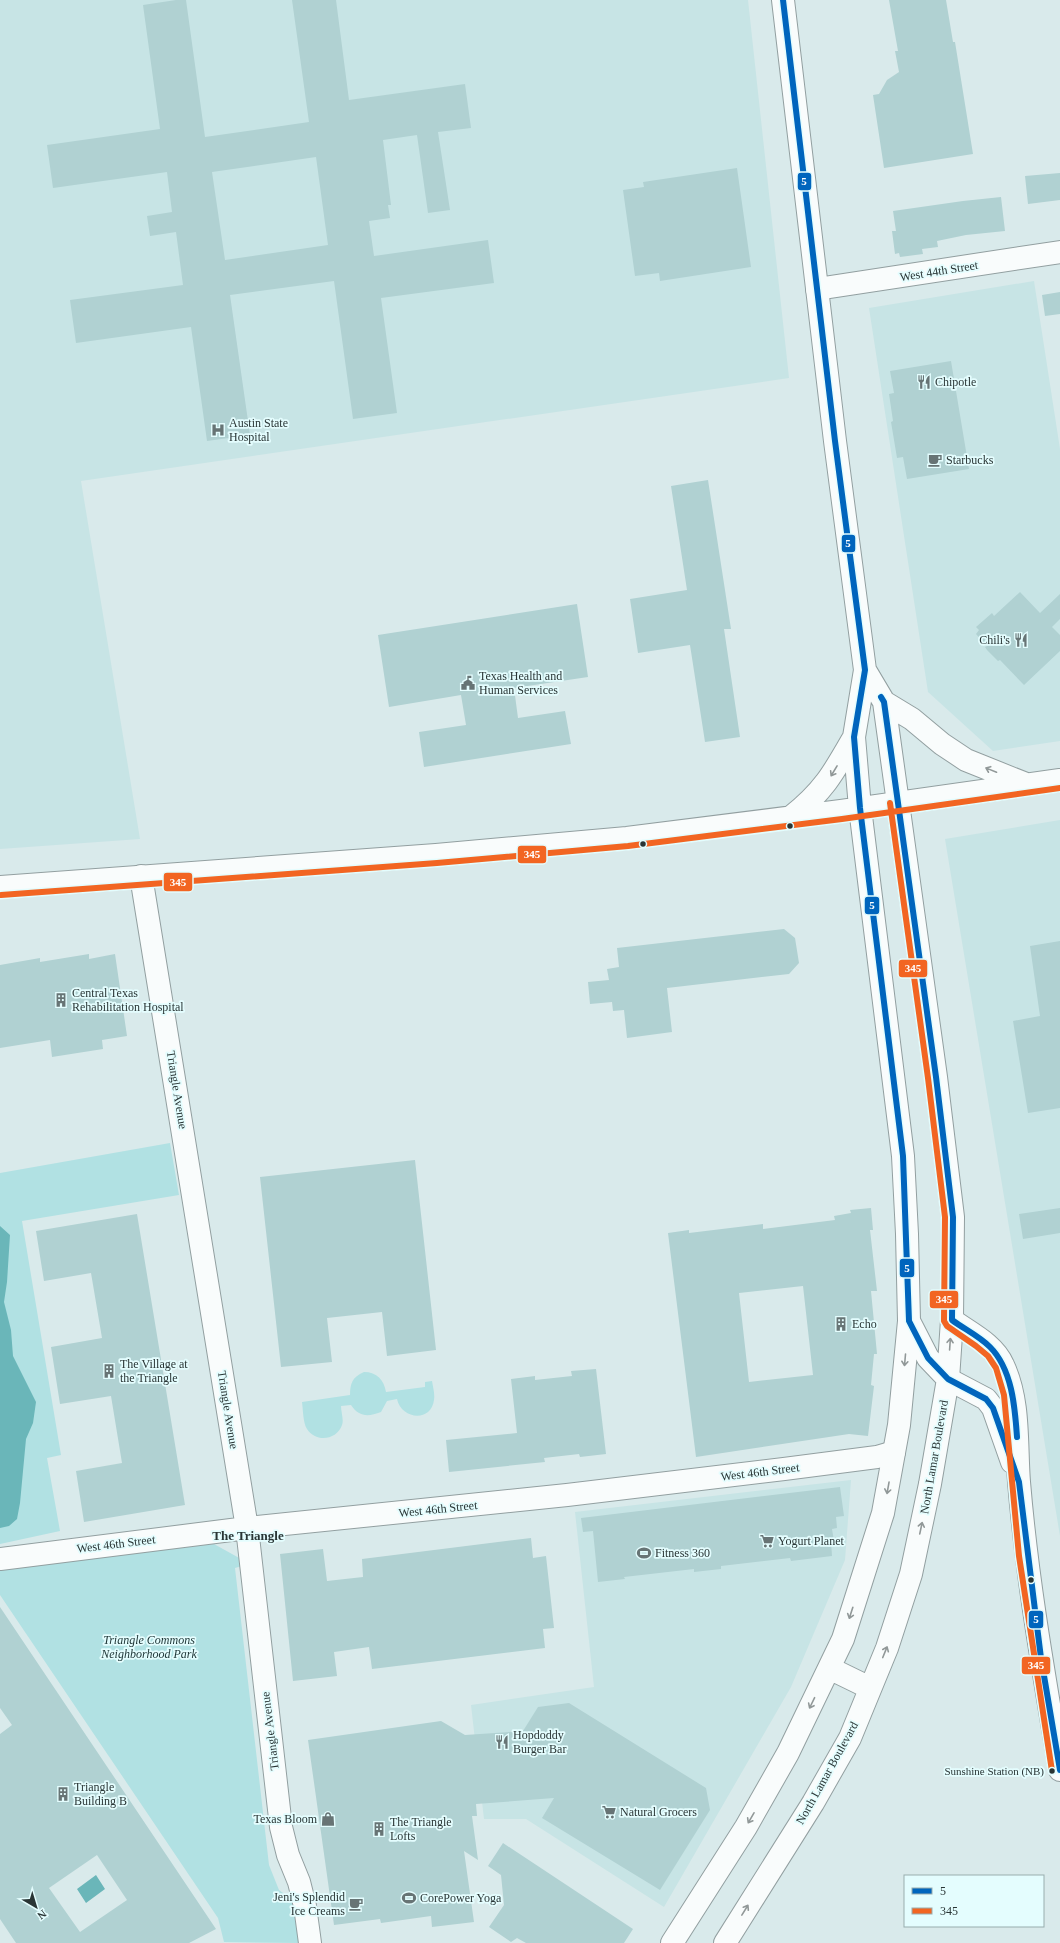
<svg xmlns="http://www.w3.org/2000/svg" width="1060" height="1943" font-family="'Times New Roman',serif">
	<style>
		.built { fill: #c7e4e5 }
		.green { fill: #b1e1e3 }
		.water { fill: #6ab6b9 }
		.building { fill: #b0d1d2; fill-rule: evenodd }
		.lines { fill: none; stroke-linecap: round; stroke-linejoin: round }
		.minor-casing { stroke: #929fa0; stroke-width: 24 }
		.major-casing { stroke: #929fa0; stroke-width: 24 }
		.minor { stroke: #f9fcfc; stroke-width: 22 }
		.major { stroke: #f9fcfc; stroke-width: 22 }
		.bus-1-casing { stroke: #e4fdfe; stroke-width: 9 }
		.bus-2-casing { stroke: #e4fdfe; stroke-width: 9 }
		.bus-1 { stroke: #0065bd; stroke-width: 6 }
		.bus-2 { stroke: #f26522; stroke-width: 6 }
		.oneway { stroke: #919898 }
		.bus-dot { fill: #293535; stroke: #e4fdfe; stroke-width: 1.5 }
		.labels { text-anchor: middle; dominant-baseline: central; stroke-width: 3.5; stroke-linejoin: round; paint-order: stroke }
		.bus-label { font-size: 11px; fill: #293535; stroke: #e4fdfe; text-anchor: end }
		.street-label { font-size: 12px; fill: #293535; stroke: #e4fdfe }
		.poi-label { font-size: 12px; fill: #293535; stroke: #e4fdfe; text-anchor: start }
		.park-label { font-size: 12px; font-style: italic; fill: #1b3233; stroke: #e4fdfe }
		.neighbourhood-label { font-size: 13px; font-weight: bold; fill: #293535; stroke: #e4fdfe }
		.line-badge { stroke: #e4fdfe; stroke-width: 1.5 }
		.badge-label { font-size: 11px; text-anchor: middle; font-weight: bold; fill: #fff }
	</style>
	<rect width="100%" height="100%" fill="#d9eaeb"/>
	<path class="built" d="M0 0H748L789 378 81 481 140 839 0 849Z
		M1034 281 1060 449V741L993 751 928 692 869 308Z
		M1060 820V1536L945 839Z
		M851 1480 845 1560 791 1687 664 1907 526 1819H484L471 1705 594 1687 575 1512Z"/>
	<path class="green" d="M170 1143 179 1195 22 1221 61 1455 47 1458 60 1531 0 1544V1173Z
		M364 1372C377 1372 384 1380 386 1392L425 1387V1382L432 1381C433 1387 435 1394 434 1400 431 1423 401 1419 397 1399L387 1401 381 1412C368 1417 359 1417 351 1405L341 1406C341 1412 344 1420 342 1425 337 1440 316 1443 307 1429 303 1423 303 1409 302 1402L350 1395C350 1384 352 1377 364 1372Z
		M214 1544 241 1559 242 1566 235 1568 269 1865 279 1890 295 1902 300 1943 224 1942 218 1918 0 1595V1570L13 1567Z"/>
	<path class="water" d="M0 1226 10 1235 7 1282 4 1302 11 1330 13 1356 36 1402 33 1423 26 1439 20 1503 17 1519 9 1526 0 1528Z
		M96 1875 105 1889 86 1903 77 1889Z"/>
	<path class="building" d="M176 0H186L205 137 309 122 292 0H336L349 100 465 84 471 128 438 132 450 210 428 213 417 135 383 140 391 205H388L390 218 369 221 374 256 488 240 494 283 381 298 397 413 353 419 334 281 230 295 250 435 207 441 191 327 76 343 70 300 183 285 176 232 150 236 147 216 172 212 167 172 53 188 47 145 160 129 143 5ZM316 157 328 245 225 260 212 172Z
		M889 0H946L953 42H955L973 154 884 168 873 95 879 94 887 80 899 72 895 51H898Z
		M737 168 751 267 660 281 659 273 635 276 623 190 644 187 643 182Z
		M1060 173V200L1028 204 1025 176Z
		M1001 197 1005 231 966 235 937 241 938 247 922 249 923 254 900 257 899 253 895 254 892 231H896L893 211 963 201Z
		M1060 292V314L1045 316 1042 295Z
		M951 361 969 469 907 479 903 457 897 458 891 422 893 421 889 394 894 393 890 371Z
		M708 480 731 629H724L740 737 705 742 690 645 638 653 630 599 687 590 671 486Z
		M1020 592 1040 613 1060 594V619L1052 627 1060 635V651L1024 685 1000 660 998 661 987 650 985 647 987 646 976 634 979 630 976 627 992 613 994 616Z
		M577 604 588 677 514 688 518 718 565 711 571 744 424 767 419 732 466 725 461 695 389 707 378 635Z
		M784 929 795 938 799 963 789 974 667 988 672 1032 627 1038 624 1010 613 1011 612 1002 590 1004 588 982 609 980 607 969 619 967 617 948Z
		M1060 941V1108L1028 1113 1013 1021 1040 1016 1030 946Z
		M89 954V959L115 954 127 1036 102 1040 103 1049 52 1057 50 1040 0 1048V965L40 958V962Z
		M415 1160 436 1350 387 1356 382 1312 327 1318 332 1362 281 1367 260 1177Z
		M871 1208 873 1230H870L877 1291H871L877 1354H874L871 1385 874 1386 868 1436 849 1434 696 1457 668 1233 689 1230V1233L763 1224V1229L835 1220 834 1216 851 1213 850 1210ZM803 1286 813 1375 749 1382 739 1293Z
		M1060 1208V1233L1023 1239 1019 1214Z
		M137 1214 185 1505 84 1522 76 1471 122 1463 111 1396 60 1404 51 1347 102 1338 91 1273 44 1281 36 1231Z
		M596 1369 606 1454 580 1457 579 1454 544 1458 545 1462 449 1472 446 1440 517 1433 511 1379 535 1376V1380L572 1376 571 1371Z
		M840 1487 844 1516 836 1517 837 1528 832 1529 834 1541H831L832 1556 791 1561 790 1558 721 1566V1569L694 1572V1569L624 1577 625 1579 598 1582 593 1531 583 1532 581 1518Z
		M531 1538 533 1558 546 1556 554 1628 543 1629 545 1648 372 1669 369 1647 334 1652 337 1676 293 1681 280 1554 323 1549 327 1581 363 1577 362 1559Z
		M0 1607 216 1929 189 1943H16L0 1919V1734L12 1725 0 1708ZM97 1855 127 1900 80 1932 49 1888Z
		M569 1703 706 1788 710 1810 660 1890 542 1818 554 1798 476 1804 477 1816H472L478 1860 464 1851 474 1922 432 1927 431 1916 381 1923 380 1919 334 1925 308 1740 441 1721 465 1735 523 1731 538 1707Z
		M503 1843 633 1929 624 1943H526L517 1938 511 1942 489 1927 504 1905 501 1875 488 1866Z"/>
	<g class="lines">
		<defs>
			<path id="minor" d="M817 289 1060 252
				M141 876 247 1528 281 1827 288 1855 299 1882 305 1906 310 1943
				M952 1320C970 1333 994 1344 1003 1365 1020 1401 1016 1444 1019 1482 1027 1579 1044 1675 1060 1770
				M948 1379 986 1399 993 1408 1012 1462
				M0 1559 247 1528 567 1495 784 1469 877 1457 894 1452"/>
			<path id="major" d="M884 702 912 719 942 744 966 760 1026 784
				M791 817C824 791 834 772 854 737
				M0 887 436 855 627 838 841 811 1060 780
				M909 1321 928 1358 948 1379
				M829 1668 870 1688
				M672 1943 746 1827 788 1753 843 1639 883 1513 899 1425 909 1321 907 1234 903 1156 860 808 854 737 865 670 835 441 783 0
				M725 1943 813 1803 850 1738 887 1648 911 1574 930 1484 948 1379 952 1320 953 1217 936 1077 884 702 865 670"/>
		</defs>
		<use href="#minor" class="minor-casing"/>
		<use href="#major" class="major-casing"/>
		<use href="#minor" class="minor"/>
		<use href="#major" class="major"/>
		<defs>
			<path id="bus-1" d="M783 0 835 441 865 670 854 737 860 808 903 1156 909 1321 928 1358 948 1379 986 1399 993 1408 1019 1482 1041 1658 1060 1770
				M881 697 884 702 936 1077 953 1217 952 1320C964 1329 979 1336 990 1347 1012 1369 1015 1407 1017 1437"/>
			<path id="bus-2" d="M890 803 928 1078 945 1217 944 1321 947 1326 976 1346 988 1356 996 1368 1004 1395 1019 1556 1052 1771
				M1 895 437 863 628 846 842 819 1060 788"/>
		</defs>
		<use href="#bus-1" class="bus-1-casing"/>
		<use href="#bus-2" class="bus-2-casing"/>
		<use href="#bus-1" class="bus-1"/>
		<use href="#bus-2" class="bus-2"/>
	</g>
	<defs><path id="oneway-shaft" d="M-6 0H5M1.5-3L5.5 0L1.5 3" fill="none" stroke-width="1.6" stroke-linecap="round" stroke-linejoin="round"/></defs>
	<g class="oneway">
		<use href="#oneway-shaft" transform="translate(991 770) rotate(-158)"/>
		<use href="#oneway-shaft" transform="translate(834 771) rotate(121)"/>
		<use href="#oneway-shaft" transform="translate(950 1344) rotate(-86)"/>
		<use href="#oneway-shaft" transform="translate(905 1360) rotate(95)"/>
		<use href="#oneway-shaft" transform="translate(888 1488) rotate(100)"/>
		<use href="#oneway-shaft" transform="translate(921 1528) rotate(-78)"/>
		<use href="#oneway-shaft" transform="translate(851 1613) rotate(108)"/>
		<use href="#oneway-shaft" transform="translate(885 1652) rotate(-68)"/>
		<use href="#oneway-shaft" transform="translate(812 1703) rotate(116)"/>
		<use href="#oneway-shaft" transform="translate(751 1818) rotate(120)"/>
		<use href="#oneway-shaft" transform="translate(745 1910) rotate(-58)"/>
	</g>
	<defs>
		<symbol id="restaurant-bare" viewBox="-9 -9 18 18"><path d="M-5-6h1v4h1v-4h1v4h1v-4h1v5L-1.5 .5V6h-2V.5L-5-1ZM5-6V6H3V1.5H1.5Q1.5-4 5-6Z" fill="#677475" stroke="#e4fdfe" stroke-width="2.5" paint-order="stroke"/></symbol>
		<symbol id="hospital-bare" viewBox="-9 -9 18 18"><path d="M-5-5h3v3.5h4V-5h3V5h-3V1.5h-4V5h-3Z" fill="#677475" stroke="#e4fdfe" stroke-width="2.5" paint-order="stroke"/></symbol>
		<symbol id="cafe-bare" viewBox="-9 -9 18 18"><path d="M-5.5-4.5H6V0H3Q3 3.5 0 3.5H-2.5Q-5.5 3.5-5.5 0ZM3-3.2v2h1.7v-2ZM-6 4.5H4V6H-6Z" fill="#677475" stroke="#e4fdfe" stroke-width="2.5" paint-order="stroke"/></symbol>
		<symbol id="civic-bare" viewBox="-9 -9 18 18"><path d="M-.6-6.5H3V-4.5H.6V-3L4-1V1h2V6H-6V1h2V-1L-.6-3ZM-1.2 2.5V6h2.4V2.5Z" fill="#677475" stroke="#e4fdfe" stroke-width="2.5" paint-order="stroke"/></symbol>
		<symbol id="building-bare" viewBox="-9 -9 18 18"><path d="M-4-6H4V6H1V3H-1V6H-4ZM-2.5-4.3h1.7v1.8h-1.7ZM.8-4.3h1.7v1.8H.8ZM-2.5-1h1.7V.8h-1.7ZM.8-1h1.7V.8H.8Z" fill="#677475" stroke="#e4fdfe" stroke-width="2.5" paint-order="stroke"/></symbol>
		<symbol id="supermarket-bare" viewBox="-9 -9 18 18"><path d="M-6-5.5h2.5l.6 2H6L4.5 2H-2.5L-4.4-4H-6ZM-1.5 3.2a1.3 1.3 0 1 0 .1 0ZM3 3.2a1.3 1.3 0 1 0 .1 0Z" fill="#677475" stroke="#e4fdfe" stroke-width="2.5" paint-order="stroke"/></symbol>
		<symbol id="stadium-bare" viewBox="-9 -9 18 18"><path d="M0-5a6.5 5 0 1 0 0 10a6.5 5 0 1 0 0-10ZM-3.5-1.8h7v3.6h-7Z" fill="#677475" stroke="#e4fdfe" stroke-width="2.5" paint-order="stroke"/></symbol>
		<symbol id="shop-bare" viewBox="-9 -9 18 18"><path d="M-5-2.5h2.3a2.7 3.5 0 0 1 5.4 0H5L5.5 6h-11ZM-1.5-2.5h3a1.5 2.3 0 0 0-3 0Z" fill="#677475" stroke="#e4fdfe" stroke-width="2.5" paint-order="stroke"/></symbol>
	</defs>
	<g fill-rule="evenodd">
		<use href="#restaurant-bare" x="914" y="372" width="20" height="20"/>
		<use href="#hospital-bare" x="208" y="420" width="20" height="20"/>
		<use href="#cafe-bare" x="925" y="450" width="20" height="20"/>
		<use href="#restaurant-bare" x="1011" y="630" width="20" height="20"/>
		<use href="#civic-bare" x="458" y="673" width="20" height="20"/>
		<use href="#building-bare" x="51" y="990" width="20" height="20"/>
		<use href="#building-bare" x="831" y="1314" width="20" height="20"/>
		<use href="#building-bare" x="99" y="1361" width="20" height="20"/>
		<use href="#supermarket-bare" x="757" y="1531" width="20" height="20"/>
		<use href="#stadium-bare" x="634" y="1543" width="20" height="20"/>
		<use href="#restaurant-bare" x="492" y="1732" width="20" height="20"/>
		<use href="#building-bare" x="53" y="1784" width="20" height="20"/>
		<use href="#supermarket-bare" x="599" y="1802" width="20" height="20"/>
		<use href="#shop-bare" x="318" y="1809" width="20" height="20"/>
		<use href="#building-bare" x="369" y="1819" width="20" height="20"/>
		<use href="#stadium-bare" x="399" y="1888" width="20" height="20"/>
		<use href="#cafe-bare" x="346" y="1894" width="20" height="20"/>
	</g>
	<g class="bus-dot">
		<circle cx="790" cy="826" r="3.5"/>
		<circle cx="643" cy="844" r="3.5"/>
		<circle cx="1031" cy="1580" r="3.5"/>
		<circle cx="1052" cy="1771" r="3.5"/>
	</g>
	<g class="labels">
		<g class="bus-label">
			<text x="1044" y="1771">Sunshine Station (NB)</text>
		</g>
		<g class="street-label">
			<text transform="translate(939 271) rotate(-9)">West 44th Street</text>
			<text transform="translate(177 1090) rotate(81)">Triangle Avenue</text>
			<text transform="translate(228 1410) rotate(81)">Triangle Avenue</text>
			<text transform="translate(934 1457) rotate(-80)">North Lamar Boulevard</text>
			<text transform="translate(760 1472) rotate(-7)">West 46th Street</text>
			<text transform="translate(438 1509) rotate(-6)">West 46th Street</text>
			<text transform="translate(116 1544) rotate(-7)">West 46th Street</text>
			<text transform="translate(270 1731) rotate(-97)">Triangle Avenue</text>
			<text transform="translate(827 1773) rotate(-61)">North Lamar Boulevard</text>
		</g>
		<g class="poi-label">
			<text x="935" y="382">Chipotle</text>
			<text x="229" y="423">Austin State<tspan x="229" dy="14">Hospital</tspan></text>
			<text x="946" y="460">Starbucks</text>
			<text x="1010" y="640" text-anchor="end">Chili's</text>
			<text x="479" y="676">Texas Health and<tspan x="479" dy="14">Human Services</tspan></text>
			<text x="72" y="993">Central Texas<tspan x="72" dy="14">Rehabilitation Hospital</tspan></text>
			<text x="852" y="1324">Echo</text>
			<text x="120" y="1364">The Village at<tspan x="120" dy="14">the Triangle</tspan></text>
			<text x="778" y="1541">Yogurt Planet</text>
			<text x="655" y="1553">Fitness 360</text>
			<text x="513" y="1735">Hopdoddy<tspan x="513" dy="14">Burger Bar</tspan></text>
			<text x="74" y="1787">Triangle<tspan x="74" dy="14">Building B</tspan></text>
			<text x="620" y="1812">Natural Grocers</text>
			<text x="317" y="1819" text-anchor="end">Texas Bloom</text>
			<text x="390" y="1822">The Triangle<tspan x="390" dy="14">Lofts</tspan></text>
			<text x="345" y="1897" text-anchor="end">Jeni's Splendid<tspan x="345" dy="14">Ice Creams</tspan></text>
			<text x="420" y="1898">CorePower Yoga</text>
		</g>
		<g class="park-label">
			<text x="149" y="1640">Triangle Commons<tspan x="149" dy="14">Neighborhood Park</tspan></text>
		</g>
		<g class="neighbourhood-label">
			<text x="248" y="1535">The Triangle</text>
		</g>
	</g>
	<g class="line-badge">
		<rect x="797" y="172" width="15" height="19" rx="4" fill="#0065bd"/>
		<rect x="841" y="534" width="15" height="19" rx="4" fill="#0065bd"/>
		<rect x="517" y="845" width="30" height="19" rx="4" fill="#f26522"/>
		<rect x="163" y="872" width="30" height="20" rx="4" fill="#f26522"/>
		<rect x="864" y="896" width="16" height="19" rx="4" fill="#0065bd"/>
		<rect x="898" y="959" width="30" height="19" rx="4" fill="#f26522"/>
		<rect x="899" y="1258" width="16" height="20" rx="4" fill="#0065bd"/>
		<rect x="929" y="1290" width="30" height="19" rx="4" fill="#f26522"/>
		<rect x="1028" y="1610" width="16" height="19" rx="4" fill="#0065bd"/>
		<rect x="1021" y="1656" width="30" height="19" rx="4" fill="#f26522"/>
	</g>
	<g class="badge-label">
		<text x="804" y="185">5</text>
		<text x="848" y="547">5</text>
		<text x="532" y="858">345</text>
		<text x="178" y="886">345</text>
		<text x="872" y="909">5</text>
		<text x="913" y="972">345</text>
		<text x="907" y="1272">5</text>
		<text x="944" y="1303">345</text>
		<text x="1036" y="1623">5</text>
		<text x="1036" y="1669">345</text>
	</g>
	<rect x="904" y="1875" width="140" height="52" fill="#e4fdfe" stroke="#99adae"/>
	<rect x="912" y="1888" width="20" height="6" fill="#0065bd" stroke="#99adae"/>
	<text x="940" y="1895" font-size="12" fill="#293535">5</text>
	<rect x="912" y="1908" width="20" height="6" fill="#f26522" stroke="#99adae"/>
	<text x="940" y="1915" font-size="12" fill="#293535">345</text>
	<g transform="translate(36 1907) rotate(142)" stroke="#e4fdfe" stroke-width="3" paint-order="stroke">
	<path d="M0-3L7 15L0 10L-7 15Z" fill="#293535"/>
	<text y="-6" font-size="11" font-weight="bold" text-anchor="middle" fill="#293535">N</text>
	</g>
</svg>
